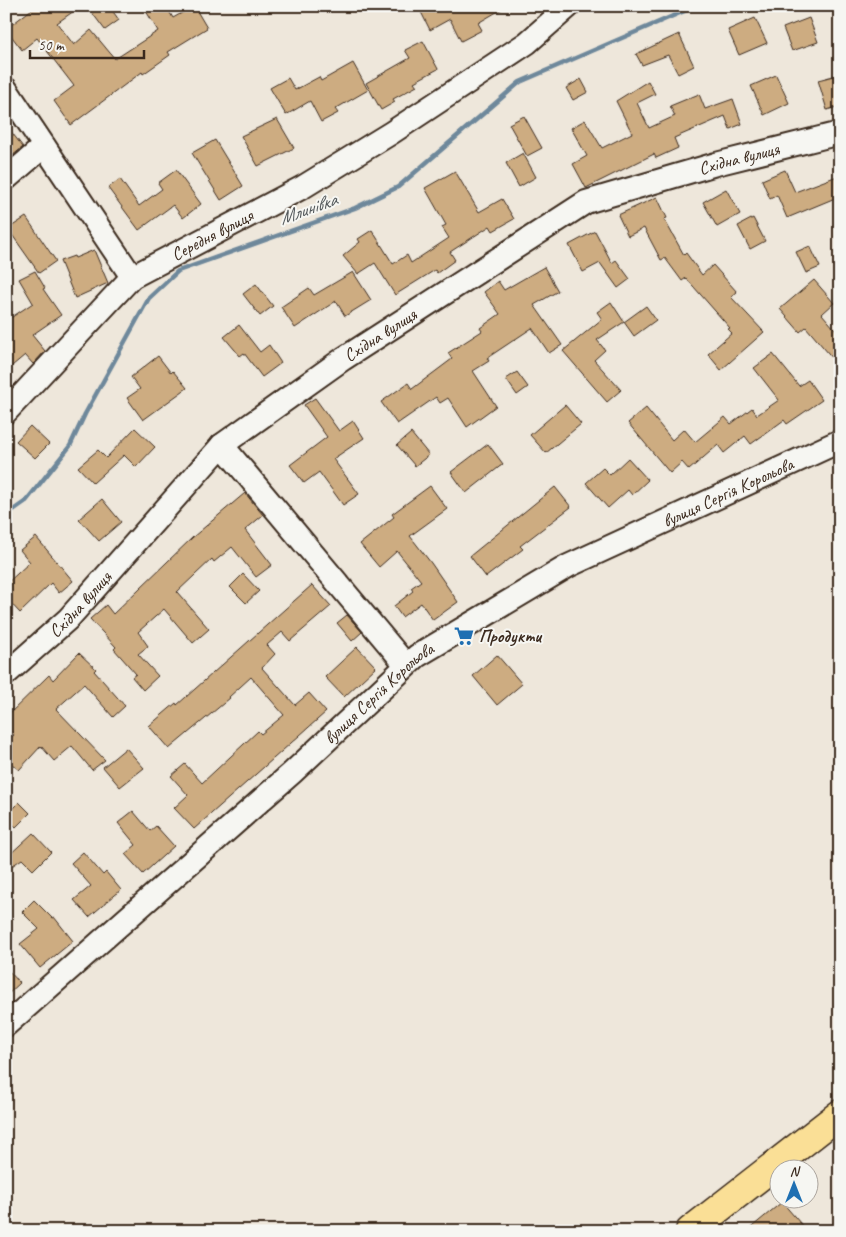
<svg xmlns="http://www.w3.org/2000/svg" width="846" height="1237" font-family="Caveat,sans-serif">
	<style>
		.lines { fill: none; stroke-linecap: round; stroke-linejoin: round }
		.stream { stroke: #6e889b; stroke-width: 4.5 }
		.building { fill: #cdac81; stroke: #3b2a1e }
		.minor-casing { stroke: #3b2a1e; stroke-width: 26 }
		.major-casing { stroke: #3b2a1e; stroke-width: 31 }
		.minor { stroke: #f6f6f2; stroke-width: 22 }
		.major { stroke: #fadf96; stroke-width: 28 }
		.labels { text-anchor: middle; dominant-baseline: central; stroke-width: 4; stroke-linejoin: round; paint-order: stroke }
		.street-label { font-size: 18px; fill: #3b2a1e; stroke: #f6f6f2 }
		.poi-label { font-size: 18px; font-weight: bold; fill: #3b2a1e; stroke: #f6f6f2; text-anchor: start }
		.water-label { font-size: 19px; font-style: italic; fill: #54595c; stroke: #f6f6f2 }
	</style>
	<rect width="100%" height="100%" fill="#eee7db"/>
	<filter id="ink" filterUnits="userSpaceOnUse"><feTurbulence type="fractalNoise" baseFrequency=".02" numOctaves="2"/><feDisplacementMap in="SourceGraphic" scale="10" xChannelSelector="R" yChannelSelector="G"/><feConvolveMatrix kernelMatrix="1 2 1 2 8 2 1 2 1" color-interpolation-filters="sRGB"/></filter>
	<g filter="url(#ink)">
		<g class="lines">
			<path class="stream" d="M6 515 26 501 70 446 85 414 149 298 178 271 355 208 398 187 520 82 696 6"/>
		</g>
		<path class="building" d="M36 6H81L57 23 74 45 91 30 115 59 158 31 143 6H166L173 18 194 6 207 28 168 52 170 55 143 74 142 72 71 125 54 101 74 86 37 38 22 50 6 29Z
			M87 6H109L119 20 105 30Z
			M418 6H434L437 11 443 6H507L478 23 482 30 461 41 450 19 430 30Z
			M755 18 767 43 739 55 728 30Z
			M809 18 818 42 792 51 783 28Z
			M679 34 694 66 678 74 668 55 642 65 636 54Z
			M423 41 438 69 414 82 417 86 393 99 395 102 381 110 366 83 410 58 405 50Z
			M353 63 368 90 335 109 338 113 321 122 310 101 286 115 270 88 288 78 295 90 319 77 321 81Z
			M776 75 789 103 764 115 751 86Z
			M837 75 840 84V106L827 110 818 80Z
			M581 79 588 92 573 100 566 88Z
			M648 81 655 94 637 103 649 128 675 116 670 106 699 94 705 109 733 99 742 124 730 129 725 116 674 138 678 148 656 158 654 154 586 188 573 164 587 156 571 128 585 120 602 148 632 133 616 101Z
			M524 116 542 148 527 156 509 124Z
			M277 119 294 148 258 166 241 136Z
			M6 125 23 147 6 161Z
			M215 140 243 186 221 200 192 153Z
			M523 153 536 177 519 187 506 163Z
			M176 170 201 204 183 218 173 205 139 230 108 188 120 179 139 206 162 189 158 183Z
			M785 170 795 192 840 175V196L787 218 777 195 770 199 762 180Z
			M455 171 479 212 502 199 514 219 493 231 490 226 450 252 455 260 437 273 435 270 395 295 375 263 358 274 343 256 360 242 358 239 372 230 393 264 407 255 411 263 449 238 442 227 446 225 425 188Z
			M726 189 740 214 717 227 703 202Z
			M657 197 667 218 664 219 684 255 686 253 702 275 713 265 737 292 731 297 764 332 721 370 708 354 732 333 728 329 730 328 686 278 682 281 665 258 661 260 644 228 628 236 618 215Z
			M26 217 56 261 39 273 8 229Z
			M753 218 765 241 750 249 738 226Z
			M595 231 612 263 616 260 630 279 618 288 600 263 583 272 569 245Z
			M810 246 820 267 806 273 796 252Z
			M94 250 108 283 75 298 60 261 74 256 75 258Z
			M544 267 558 291 534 305 562 345 549 353 532 328 487 358 489 361 473 371 496 406 467 427 448 398 440 403 436 397 397 424 381 402 408 383 412 389 452 359 448 353 482 331 480 328 500 314 484 292 498 281 504 290Z
			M35 271 45 288 43 289 61 315 32 335 45 351 35 362 33 364 25 355 6 371V321L33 303 19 279Z
			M353 272 371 300 345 316 336 301 295 328 281 307 309 288 314 295Z
			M814 280 834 303 822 314 840 335V367L806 327 800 332 780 309Z
			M256 284 273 306 260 316 243 294Z
			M611 302 624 322 597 340 605 350 594 360 621 390 607 402 563 351 602 319 597 312Z
			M646 306 656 320 634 336 624 322Z
			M239 325 260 352 269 345 281 363 262 377 244 353 240 356 224 337Z
			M773 354 799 386 808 380 822 400 787 424 784 420 751 444 745 436 724 453 718 445 689 470 682 462 670 473 628 423 646 408 672 440 684 429 695 442 725 417 731 424 752 408 757 415 779 400 754 368Z
			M158 356 171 373 173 371 187 388 143 420 127 398 140 389 131 377Z
			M517 372 528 387 517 395 506 379Z
			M315 398 339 431 353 421 364 438 333 459 359 494 343 505 319 472 304 483 290 465 327 437 304 405Z
			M565 405 581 424 546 453 530 435Z
			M30 426 49 444 35 458 16 441Z
			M135 428 155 447 136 467 124 455 93 483 78 467 98 450 106 458Z
			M411 433 429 455 415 466 397 445Z
			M488 444 503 464 466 493 451 472Z
			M628 458 648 480 632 495 628 490 608 508 586 483 603 468 610 475Z
			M430 486 447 509 410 536 431 563 458 602 433 620 421 603 402 617 394 606 413 591 411 588 421 581 397 551 379 567 360 544 394 517 392 514Z
			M555 487 571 507 520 546 523 549 486 577 470 556Z
			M245 493 263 515 245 530 272 565 256 577 232 547 214 562 212 559 177 592 209 629 193 643 164 609 138 632 148 646 138 654 158 676 143 690 132 677 136 674 114 649 116 647 90 619 106 605 113 614 193 537Z
			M102 499 121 522 99 541 79 519Z
			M36 537 73 581 59 593 51 583 20 613 6 598V584L30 562 20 550Z
			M243 574 259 591 246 603 230 587Z
			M312 585 331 606 290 641 282 632 267 645 275 654 262 668 295 705 309 693 326 712 194 829 174 808 188 795 171 776 185 764 202 783 258 731 261 734 284 715 251 677 229 697 230 698 169 749 149 726 176 703 177 705Z
			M347 615 362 632 352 641 337 623Z
			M357 647 376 667 344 697 325 677Z
			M79 653 96 669 94 671 125 706 113 717 84 684 56 709 105 760 92 770 72 746 54 761 41 746 19 770 6 759V743L14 735 6 726V717L49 675 53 680Z
			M497 655 522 684 497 705 473 676Z
			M126 748 144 768 120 787 103 767Z
			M19 802 30 813 16 827 6 818V815Z
			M133 811 150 831 156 826 174 846 143 874 125 854 136 845 118 823Z
			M33 833 51 852 33 870 22 859 6 870V858Z
			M83 852 103 875 106 872 121 890 89 917 74 900 91 886 71 863Z
			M34 900 52 918 54 917 73 941 40 968 20 944 39 929 22 912Z
			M6 968 20 983 6 996Z
			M782 1202 807 1231H747Z"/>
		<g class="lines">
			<defs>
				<g id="minor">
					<path d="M6 89 132 277"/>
					<path d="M6 179 44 146"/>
					<path id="s1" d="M6 412 132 277 303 187 391 133 527 43 569 6"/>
					<path d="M222 445 406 665"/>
					<path id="s2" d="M6 674 68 619 222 445 343 359 586 202 716 164 840 133"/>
					<path id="s3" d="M6 1025 293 772 417 656 568 566 840 441"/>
				</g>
				<path id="major" d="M690 1231 840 1114"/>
			</defs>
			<use href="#minor" class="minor-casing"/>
			<use href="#major" class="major-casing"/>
			<use href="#minor" class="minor"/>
			<use href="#major" class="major"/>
		</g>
	</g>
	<defs>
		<symbol id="supermarket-bare" viewBox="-9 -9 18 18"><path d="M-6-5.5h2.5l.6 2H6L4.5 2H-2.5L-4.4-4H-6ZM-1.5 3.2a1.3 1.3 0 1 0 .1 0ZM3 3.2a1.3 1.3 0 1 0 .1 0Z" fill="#1f6fb2" stroke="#f6f6f2" stroke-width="2.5" paint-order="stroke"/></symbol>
	</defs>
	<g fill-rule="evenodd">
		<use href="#supermarket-bare" x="450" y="622" width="28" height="28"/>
	</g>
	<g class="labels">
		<g class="street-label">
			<text stroke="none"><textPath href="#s2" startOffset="912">Східна вулиця</textPath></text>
			<text stroke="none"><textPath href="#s1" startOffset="275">Середня вулиця</textPath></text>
			<text stroke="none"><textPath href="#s2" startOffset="508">Східна вулиця</textPath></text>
			<text stroke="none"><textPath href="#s3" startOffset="904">вулиця Сергія Корольова</textPath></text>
			<text stroke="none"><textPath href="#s2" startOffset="102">Східна вулиця</textPath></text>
			<text stroke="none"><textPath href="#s3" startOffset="499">вулиця Сергія Корольова</textPath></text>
		</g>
		<g class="poi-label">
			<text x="479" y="636">Продукти</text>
		</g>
		<g class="water-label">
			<text transform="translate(308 209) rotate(-20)">Млинівка</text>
		</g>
	</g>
	<rect width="846" height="1237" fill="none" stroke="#f6f6f2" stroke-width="25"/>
	<rect x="12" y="12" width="821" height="1212" fill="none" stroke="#3b2a1e" stroke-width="2" filter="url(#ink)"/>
	<g transform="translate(794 1184)"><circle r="24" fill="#f6f6f2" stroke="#aba49d"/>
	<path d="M0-4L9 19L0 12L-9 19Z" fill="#1f6fb2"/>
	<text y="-8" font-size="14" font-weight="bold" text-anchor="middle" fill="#3b2a1e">N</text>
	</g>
	<path d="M30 50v8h114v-8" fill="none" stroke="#3b2a1e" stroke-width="2.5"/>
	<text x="38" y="50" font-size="15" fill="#3b2a1e" stroke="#f6f6f2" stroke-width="4" paint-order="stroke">50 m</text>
</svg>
